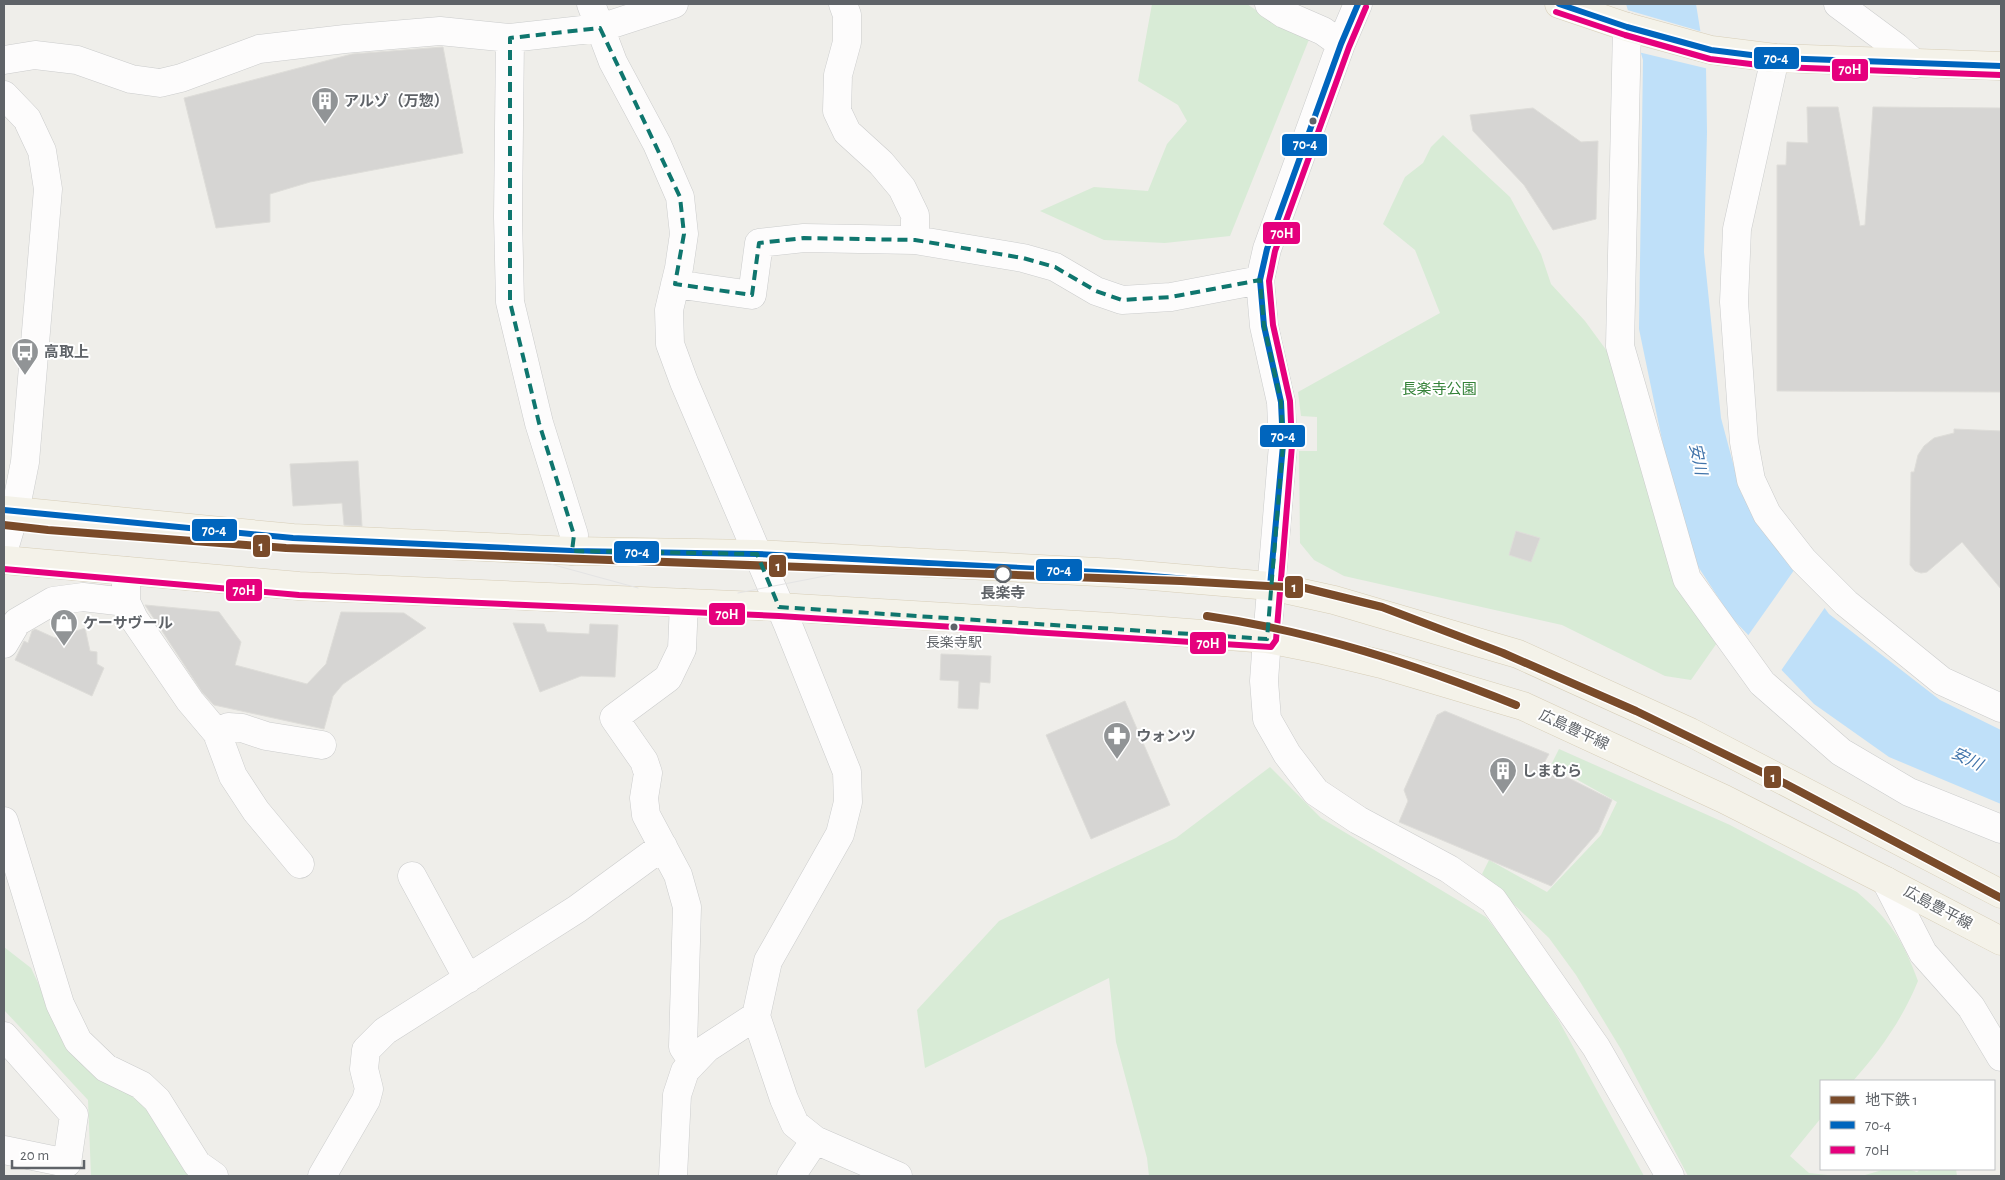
<svg xmlns="http://www.w3.org/2000/svg" width="2005" height="1180" font-family="'Alegreya Sans','Noto Sans JP',sans-serif">
	<style>
		.green { fill: #d8ebd6 }
		.water { fill: #bfe0f9 }
		.pier { fill: #efeeea }
		.building { fill: #d6d5d3; stroke: #deddd9 }
		.lines { fill: none; stroke-linecap: round; stroke-linejoin: round }
		.minor-casing { stroke: #cbcccc; stroke-width: 29 }
		.major-casing { stroke: #d7ceb8; stroke-width: 29 }
		.minor { stroke: #fdfcfc; stroke-width: 28 }
		.major { stroke: #f4f2e9; stroke-width: 28 }
		.tram { stroke: #e4e4e4; stroke-width: 1 }
		.bus-1-casing { stroke: #fff; stroke-width: 10 }
		.bus-2-casing { stroke: #fff; stroke-width: 10 }
		.bus-1 { stroke: #0065bd; stroke-width: 6 }
		.bus-2 { stroke: #e5007d; stroke-width: 6 }
		.metro-1-casing { stroke: #fff; stroke-width: 11 }
		.metro-1 { stroke: #7a4b2a; stroke-width: 8 }
		.marked { fill: none; stroke: #0f766e; stroke-width: 4; stroke-dasharray: 10 6; stroke-linejoin: round }
		.bus-dot { fill: #5f6368; stroke: #fff; stroke-width: 2 }
		.stop-dot { fill: #fff; stroke: #5f6368; stroke-width: 2.5 }
		.labels { text-anchor: middle; dominant-baseline: central; stroke-width: 4; stroke-linejoin: round; paint-order: stroke }
		.bus-label { font-size: 14px; fill: #5f6368; stroke: #fff }
		.poi-label { font-size: 15px; font-weight: bold; fill: #5f6368; stroke: #fff; text-anchor: start }
		.park-label { font-size: 15px; fill: #348238; stroke: #fff }
		.stop-label { font-size: 15px; font-weight: bold; fill: #5f6368; stroke: #fff }
		.street-label { font-size: 15px; fill: #5f6368; stroke: #fff }
		.water-label { font-size: 16px; font-style: italic; fill: #4174aa; stroke: #fff }
		.line-badge { stroke: #fff; stroke-width: 2 }
		.badge-label { font-size: 14px; text-anchor: middle; font-weight: bold; fill: #fff }
	</style>
	<rect width="100%" height="100%" fill="#efeeea"/>
	<path class="green" d="M1152 4H1247L1263 15 1310 37 1230 236 1165 243 1104 240 1040 211 1094 187 1148 191 1167 144 1187 121 1178 105 1138 81Z
		M1443 135 1510 197 1541 254 1551 284 1585 321 1615 362 1719 640 1691 680 1665 676 1562 625 1344 576 1314 560 1300 543 1299 451H1317V417L1301 416 1298 392 1440 313 1415 250 1383 224 1405 177 1423 163 1431 147Z
		M1559 749 1730 825 1857 892C1890 920 1903 940 1918 981 1903 1018 1880 1051 1853 1081H1821V1118L1790 1156 1809 1173 1837 1176 1865 1175 1886 1169H1908L1917 1172 1921 1169H1956L1957 1176H1688L1622 1051 1576 975 1549 938 1482 874 1489 860 1547 892 1601 835 1617 802 1551 765Z
		M1270 767 1321 818 1486 917 1518 958 1559 1021 1644 1176H1149L1147 1158 1116 1042 1109 978 925 1068 917 1010 999 921 1176 838Z
		M4 947 31 968 69 1048 146 1103 193 1176H91L88 1100 4 1010Z"/>
	<path class="water" d="M1626 4H1696L1706 66 1707 132 1704 252 1721 418 1741 493 1829 614 1940 700 2001 730V804L1889 757 1814 704 1731 617 1697 565 1672 488 1639 329 1643 60Z"/>
	<path class="pier" d="M1624 9 1703 32 1709 69 1638 52Z
		M1797 566 1826 606 1780 672 1747 637Z"/>
	<path class="building" d="M443 47 463 153 310 182 270 194V222L216 228 184 98 352 54Z
		M1807 107H1838L1860 226 1865 225 1873 107 2001 108V392L1777 391V165H1786L1787 142 1808 143Z
		M1533 108 1581 142 1598 141 1596 219 1553 230 1524 185 1473 131 1470 115Z
		M1954 429 2001 431V589L1962 542 1927 572 1921 573 1915 571 1910 565 1911 472H1914L1918 455 1924 446 1934 438 1954 433Z
		M358 461 362 526 344 525 342 503 293 506 290 464Z
		M1516 531 1540 538 1531 562 1509 555Z
		M145 605 219 612 241 642 235 665 307 684 326 664 341 612 404 613 426 628 343 684 333 696 324 729 214 705 202 692Z
		M513 623 544 624 547 632 589 634 590 624 618 625 615 677 581 676 540 692Z
		M85 628 90 651 97 652V664L104 668 92 696 15 660 24 641 28 643 32 631 35 629 55 638Z
		M941 654 991 656 990 683 980 682 978 709 958 708 959 681 940 680Z
		M1125 701 1170 805 1091 839 1046 735Z
		M1445 711 1549 754 1543 765 1612 800 1598 832 1551 886 1399 822 1408 801 1404 790 1437 715Z"/>
	<g class="lines">
		<defs>
			<path id="minor" d="M591 4 613 62 657 144 680 197 684 234 679 268 669 310 670 344 684 382 788 625 847 772 848 802 840 834 768 961 756 1016 784 1099 795 1124 815 1140 898 1176
				M843 4 847 15V42L838 75 837 111 847 132 881 163 902 188 915 215V240
				M1269 4 1284 14 1323 31 1341 44
				M1358 4 1341 44 1267 249 1260 280 1264 326 1281 402 1283 445 1267 639 1264 681 1267 719 1287 754 1316 792 1358 820 1449 869 1493 900 1596 1047 1670 1176
				M1838 4 1896 47 1915 64
				M1627 27 1620 346 1687 579 1762 683 1841 752 1909 792 2001 829
				M510 38 508 217 510 302 539 423 574 535 572 551
				M1775 58 1737 229 1734 302 1744 442 1751 480 1767 514 1803 560 1846 603 1942 681 2001 708
				M4 60 35 55 77 60 131 79 160 83 181 78 259 49 345 39 440 31 510 38 600 28 674 4
				M4 95 27 119 42 151 48 189 25 462 15 512 4 549
				M675 284 752 295 759 243 804 238 915 240 1023 258 1055 267 1096 291 1122 300 1171 297 1260 280
				M126 571V602L134 619 190 701 217 733 233 776 256 811 300 864
				M684 603 682 649 668 678 614 718 644 761 648 773 644 798 646 815 678 875 687 907 683 1047 693 1062
				M4 644 17 622 53 601 83 597 126 602
				M217 733 228 727 242 728 266 736 322 745
				M4 821 60 1004 78 1041 106 1068 141 1085 157 1100 197 1164 214 1176
				M412 876 468 979
				M1886 881 1923 953 1971 1007 2001 1057
				M4 1036 74 1115 67 1163 4 1150
				M322 1176 366 1100 369 1089 364 1069 366 1050 385 1031 577 909 663 846
				M673 1176 677 1095 685 1071 707 1048 756 1016
				M791 1176 815 1140"/>
			<path id="major" d="M1559 4 1627 27 1711 50 1775 58 2001 66
				M4 510 293 538 572 551 757 554 1117 573 1270 586 1334 600 1518 654 1690 732 2001 894
				M4 560 299 586 779 607 1111 627 1267 639 1318 649 1385 665 1523 706 1724 799 1886 881 2001 941"/>
		</defs>
		<use href="#minor" class="minor-casing"/>
		<use href="#major" class="major-casing"/>
		<use href="#minor" class="minor"/>
		<use href="#major" class="major"/>
		<path class="tram" d="M525 557 638 588
			M738 593 861 569"/>
		<defs>
			<path id="bus-1" d="M1559 4 1627 27 1711 50 1775 58 2001 66
				M4 510 293 538 572 551 757 554 1117 573 1270 586
				M1270 586 1283 445 1281 402 1264 326 1260 280 1267 249 1341 44 1358 4"/>
			<path id="bus-2" d="M1556 12 1625 35 1710 59 1775 67 2001 75
				M4 569 299 595 779 616 1271 647 1276 640 1292 445 1290 401 1273 325 1269 281 1275 251 1349 47 1366 7"/>
		</defs>
		<use href="#bus-1" class="bus-1-casing"/>
		<use href="#bus-2" class="bus-2-casing"/>
		<use href="#bus-1" class="bus-1"/>
		<use href="#bus-2" class="bus-2"/>
		<defs>
			<path id="metro-1" d="M4 525 48 530 286 548 1181 581 1305 588 1382 607 1503 653 1636 711 1784 783 2001 898
				M1207 616C1316 632 1414 664 1516 705"/>
		</defs>
		<use href="#metro-1" class="metro-1-casing"/>
		<use href="#metro-1" class="metro-1"/>
	</g>
	<path class="marked" d="M600 28 680 197 684 234 675 284 752 295 759 243 804 238 915 240 1023 258 1055 267 1096 291 1122 300 1171 297 1260 280 1264 326 1281 402 1283 445 1267 639 779 607 757 554 572 551 574 535 539 423 510 302V38Z"/>
	<defs>
		<symbol id="building-pin" viewBox="-11 -11 22 30"><path d="M0 17L-7.5 6A9.5 9.5 0 1 1 7.5 6Z" fill="#919496" stroke="#fff"/><path d="M-4-6H4V6H1V3H-1V6H-4ZM-2.5-4.3h1.7v1.8h-1.7ZM.8-4.3h1.7v1.8H.8ZM-2.5-1h1.7V.8h-1.7ZM.8-1h1.7V.8H.8Z" fill="#fff"/></symbol>
		<symbol id="bus-pin" viewBox="-11 -11 22 30"><path d="M0 17L-7.5 6A9.5 9.5 0 1 1 7.5 6Z" fill="#919496" stroke="#fff"/><path d="M-5-6H5V4H4V6H2V4H-2V6H-4V4H-5ZM-3.5-4V0h7V-4ZM-3.5 1.2v1.5H-2V1.2ZM2 1.2v1.5H3.5V1.2Z" fill="#fff"/></symbol>
		<symbol id="shop-pin" viewBox="-11 -11 22 30"><path d="M0 17L-7.5 6A9.5 9.5 0 1 1 7.5 6Z" fill="#919496" stroke="#fff"/><path d="M-5-2.5h2.3a2.7 3.5 0 0 1 5.4 0H5L5.5 6h-11ZM-1.5-2.5h3a1.5 2.3 0 0 0-3 0Z" fill="#fff"/></symbol>
		<symbol id="pharmacy-pin" viewBox="-11 -11 22 30"><path d="M0 17L-7.5 6A9.5 9.5 0 1 1 7.5 6Z" fill="#919496" stroke="#fff"/><path d="M-2-6h4v4h4v4h-4v4h-4v-4h-4v-4h4Z" fill="#fff"/></symbol>
	</defs>
	<g fill-rule="evenodd">
		<use href="#building-pin" x="309" y="85" width="32" height="43"/>
		<use href="#bus-pin" x="9" y="336" width="32" height="43"/>
		<use href="#shop-pin" x="48" y="607" width="32" height="43"/>
		<use href="#pharmacy-pin" x="1101" y="720" width="32" height="43"/>
		<use href="#building-pin" x="1487" y="755" width="32" height="43"/>
	</g>
	<g class="bus-dot">
		<circle cx="1313" cy="121" r="4.5"/>
		<circle cx="954" cy="627" r="4.5"/>
	</g>
	<circle class="stop-dot" cx="1003" cy="574" r="8"/>
	<g class="labels">
		<g class="bus-label">
			<text x="954" y="643">長楽寺駅</text>
		</g>
		<g class="poi-label">
			<text x="344" y="101">アルゾ（万惣）</text>
			<text x="44" y="352">高取上</text>
			<text x="83" y="623">ケーサヴール</text>
			<text x="1136" y="736">ウォンツ</text>
			<text x="1522" y="771">しまむら</text>
		</g>
		<g class="park-label">
			<text x="1439" y="389">長楽寺公園</text>
		</g>
		<g class="stop-label">
			<text x="1003" y="593">長楽寺</text>
		</g>
		<g class="street-label">
			<text transform="translate(1574 730) rotate(25)">広島豊平線</text>
			<text transform="translate(1938 908) rotate(28)">広島豊平線</text>
		</g>
		<g class="water-label">
			<text transform="translate(1698 459) rotate(78)">安川</text>
			<text transform="translate(1967 759) rotate(26)">安川</text>
		</g>
	</g>
	<g class="line-badge">
		<rect x="1753" y="46" width="47" height="24" rx="5" fill="#0065bd"/>
		<rect x="1831" y="58" width="38" height="24" rx="5" fill="#e5007d"/>
		<rect x="1281" y="133" width="47" height="24" rx="5" fill="#0065bd"/>
		<rect x="1262" y="221" width="39" height="24" rx="5" fill="#e5007d"/>
		<rect x="1259" y="424" width="47" height="24" rx="5" fill="#0065bd"/>
		<rect x="191" y="518" width="47" height="24" rx="5" fill="#0065bd"/>
		<rect x="252" y="534" width="19" height="24" rx="5" fill="#7a4b2a"/>
		<rect x="613" y="540" width="47" height="24" rx="5" fill="#0065bd"/>
		<rect x="768" y="554" width="19" height="24" rx="5" fill="#7a4b2a"/>
		<rect x="1035" y="558" width="48" height="24" rx="5" fill="#0065bd"/>
		<rect x="1284" y="575" width="20" height="24" rx="5" fill="#7a4b2a"/>
		<rect x="225" y="578" width="38" height="24" rx="5" fill="#e5007d"/>
		<rect x="708" y="602" width="38" height="24" rx="5" fill="#e5007d"/>
		<rect x="1189" y="631" width="38" height="24" rx="5" fill="#e5007d"/>
		<rect x="1763" y="765" width="19" height="24" rx="5" fill="#7a4b2a"/>
	</g>
	<g class="badge-label">
		<text x="1776" y="63">70-4</text>
		<text x="1850" y="74">70H</text>
		<text x="1305" y="149">70-4</text>
		<text x="1282" y="238">70H</text>
		<text x="1283" y="441">70-4</text>
		<text x="214" y="535">70-4</text>
		<text x="261" y="551">1</text>
		<text x="637" y="557">70-4</text>
		<text x="778" y="571">1</text>
		<text x="1059" y="575">70-4</text>
		<text x="1294" y="592">1</text>
		<text x="244" y="595">70H</text>
		<text x="727" y="619">70H</text>
		<text x="1208" y="648">70H</text>
		<text x="1773" y="782">1</text>
	</g>
	<rect width="2005" height="1180" fill="none" stroke="#5f6368" stroke-width="10"/>
	<rect x="1820" y="1080" width="175" height="90" fill="#ffffff" stroke="#bfc1c3"/>
	<rect x="1830" y="1096" width="25" height="8" fill="#7a4b2a" stroke="#bfc1c3"/>
	<text x="1865" y="1105" font-size="15" fill="#5f6368">地下鉄 1</text>
	<rect x="1830" y="1121" width="25" height="8" fill="#0065bd" stroke="#bfc1c3"/>
	<text x="1865" y="1130" font-size="15" fill="#5f6368">70-4</text>
	<rect x="1830" y="1146" width="25" height="8" fill="#e5007d" stroke="#bfc1c3"/>
	<text x="1865" y="1155" font-size="15" fill="#5f6368">70H</text>
	<path d="M12 1160v8h72v-8" fill="none" stroke="#5f6368" stroke-width="2.5"/>
	<text x="20" y="1160" font-size="15" fill="#5f6368" stroke="#ffffff" stroke-width="4" paint-order="stroke">20 m</text>
</svg>
